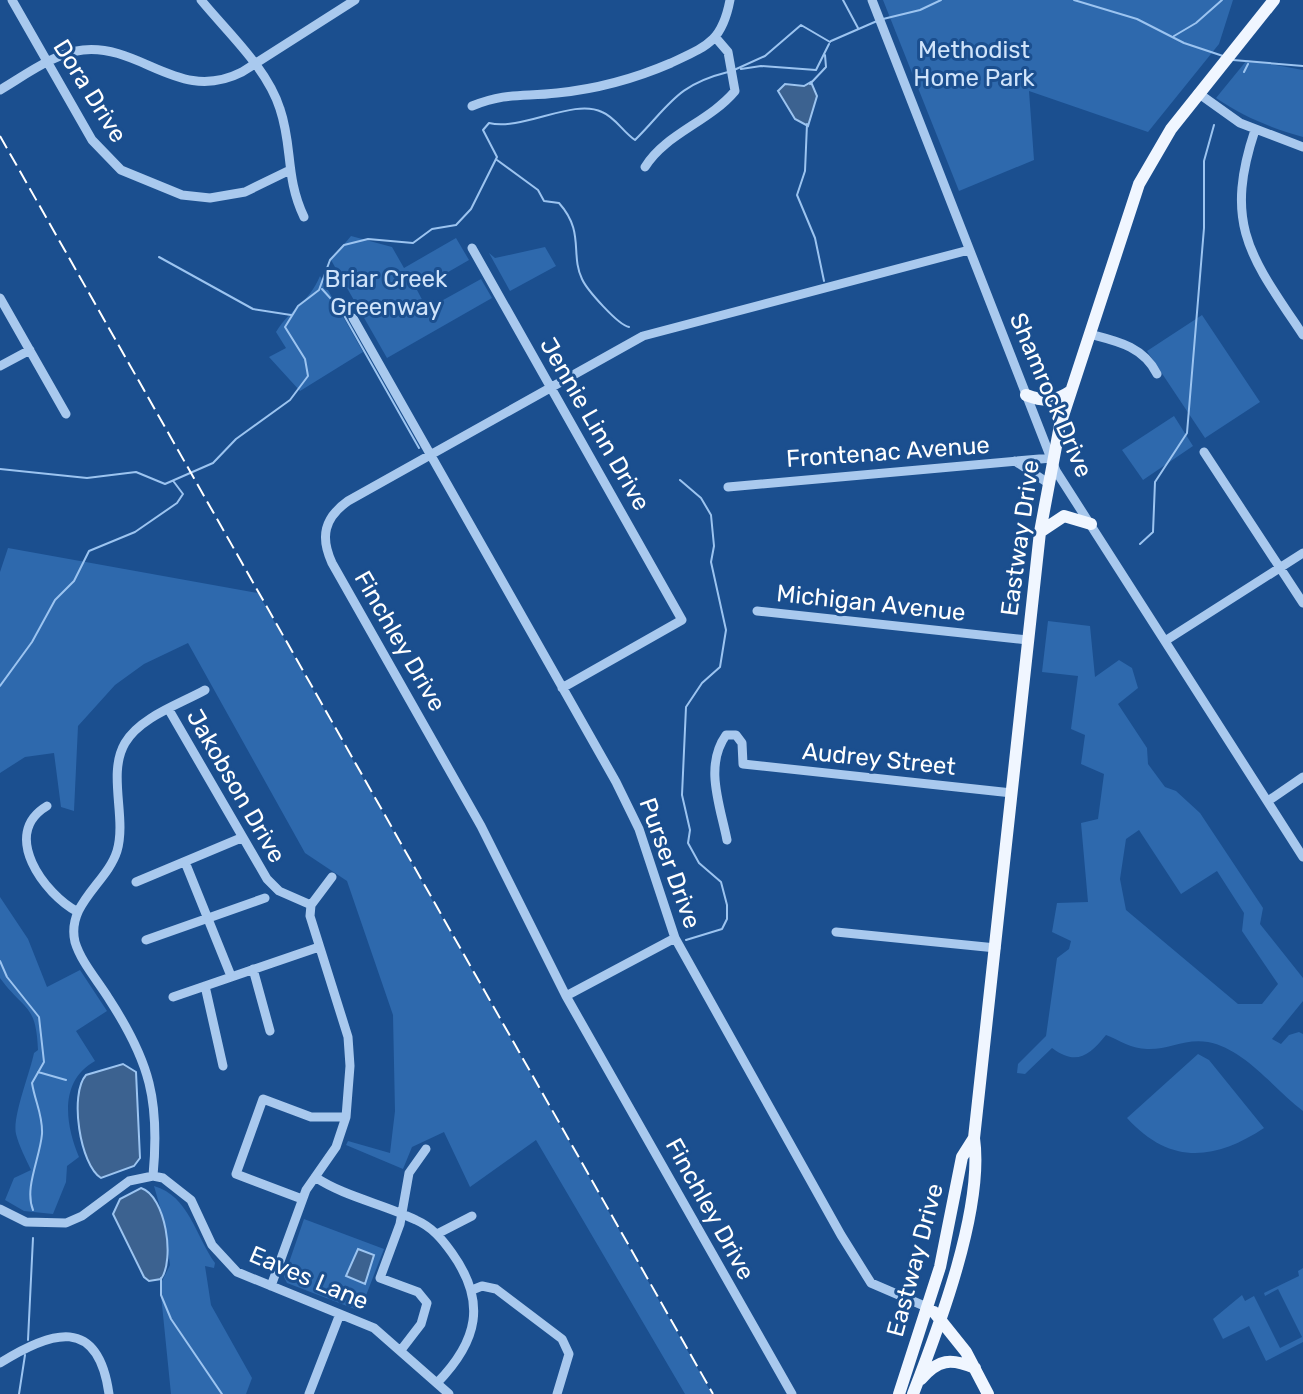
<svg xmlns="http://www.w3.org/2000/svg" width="1303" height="1394" font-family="Rubik,sans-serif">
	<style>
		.green { fill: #2e69ad; fill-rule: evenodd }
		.water { fill: #3c6290; stroke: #9cc4f0; stroke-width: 2 }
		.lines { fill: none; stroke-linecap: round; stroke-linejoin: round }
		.stream { stroke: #9cc4f0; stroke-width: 2 }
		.minor { stroke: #a9c9ee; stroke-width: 9 }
		.major { stroke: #f0f6ff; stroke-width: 12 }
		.rail { stroke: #fff; stroke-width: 2; stroke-dasharray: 14 6; stroke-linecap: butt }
		.labels { text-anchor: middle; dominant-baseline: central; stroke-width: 6; stroke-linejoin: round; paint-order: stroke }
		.park-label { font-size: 24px; fill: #cfe3fa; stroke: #1b4f8f }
		.street-label { font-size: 24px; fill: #fff; stroke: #1b4f8f }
	</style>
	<rect width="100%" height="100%" fill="#1b4f8f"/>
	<path class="green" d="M883 0H1233L1219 44 1148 132 1029 91 1034 160 959 191Z
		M1247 60 1303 70V137C1271 128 1244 117 1216 98Z
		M351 236 392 247 404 268 456 238 469 260 417 290 427 309 481 279 492 298 387 358 331 260Z
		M545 247 556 266 510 291 489 253 495 258Z
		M320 276 363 352 300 391 269 357 286 348 276 332C291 308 308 304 320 276Z
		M1202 315 1260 402 1205 438 1147 351Z
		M1174 416 1193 446 1143 480 1122 450Z
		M8 548 258 593 712 1394H685L536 1140 470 1187 444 1132 412 1147 403 1169 346 1145 348 1141 390 1153 395 1111 393 1015 347 881 305 853 188 643 144 664 115 685 78 726 74 811 61 807 54 753 25 757 0 773V572Z
		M1048 621 1090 626 1095 677 1119 660 1132 668 1138 688 1118 704 1147 748 1148 764 1165 787 1176 791 1200 813 1263 908 1260 924 1303 978V1001L1272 1039 1281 1044 1289 1035 1299 1032 1303 1034V1111C1274 1089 1245 1049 1208 1042 1185 1038 1168 1050 1147 1049 1132 1049 1119 1040 1106 1035 1089 1056 1076 1066 1052 1048L1025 1074 1017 1073 1018 1064 1046 1036 1057 958 1069 949 1071 941 1052 932 1057 903 1088 902 1081 823 1098 819 1104 774 1081 764 1085 735 1071 729 1078 676 1042 672ZM1139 830 1181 894 1217 871 1244 913 1242 931 1278 984 1262 1004H1238L1126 910 1120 879 1126 839Z
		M0 897 28 939 47 987 80 970 107 1011 76 1031 95 1061C59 1081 65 1124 79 1157L67 1166 66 1182 53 1214 24 1211 5 1200 14 1178 31 1170C26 1159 19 1146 16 1134 12 1117 30 1073 34 1053L38 1050C36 1003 25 1012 0 978Z
		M1198 1054 1209 1060 1264 1128C1214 1161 1170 1165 1127 1118Z
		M154 1186C189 1196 195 1235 215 1263L214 1268 205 1266 211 1305 252 1378 246 1394H171L160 1285 170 1265 164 1221Z
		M304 1219 384 1249 360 1311 287 1283 284 1277Z
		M1303 1268V1342L1266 1361 1249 1326 1223 1339 1213 1319 1242 1295 1245 1301 1254 1296 1280 1348 1302 1337 1278 1289 1265 1296 1264 1293 1299 1276 1298 1271Z"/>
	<path class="water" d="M811 82 817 96 808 126 795 119 778 91 785 84 804 86Z
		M123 1064 136 1072 140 1158 134 1166 101 1178C80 1165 69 1094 86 1075Z
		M141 1188C166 1196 175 1260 161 1279L149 1281 144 1277 113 1214 120 1199Z
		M358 1249 374 1255 365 1284 346 1276Z"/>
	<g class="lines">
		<path class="stream" d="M843 0 858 28
			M1074 0 1137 19 1184 43 1223 56
			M883 19 920 10 941 0
			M1174 36 1196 23 1222 0
			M831 41 877 21
			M1233 60 1303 66
			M741 69 761 66 816 70 829 44
			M734 70 765 56 801 25 830 42
			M1244 72 1248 64
			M810 84 826 67 825 55
			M807 124 805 171 797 195 815 238 824 281
			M497 160 538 190 544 201 559 203C585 232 570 254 582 279 587 290 618 325 629 327
			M159 257 253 309 291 315
			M322 289 341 310 419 448
			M0 469 87 478 136 472 165 484 213 463 236 439 290 400 308 376 305 359 285 327 298 306 319 290 330 260 344 245 368 239 413 243 432 229 456 225 471 209 497 157 483 130 489 123C523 131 573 98 602 112 615 117 623 132 635 140 670 105 676 85 728 72
			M680 480 701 498 711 515 714 546 711 562 726 630 720 667 702 683 686 707 682 795 690 830 688 843 699 863 721 882 727 905V919L722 929 686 940
			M1140 544 1153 532 1155 482 1187 433 1204 228V161L1214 125
			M0 686 32 642 55 600 74 581 89 551 135 532 177 503 183 494 174 482
			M0 961 7 977 39 1017 44 1062 32 1083C35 1102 43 1115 42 1134 40 1158 24 1188 33 1210
			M38 1072 66 1080
			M161 1278V1295L171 1319 222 1394
			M28 1340 33 1238
			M19 1394 25 1355"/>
		<path class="minor" d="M12 0 92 140 121 170 182 195 210 198 245 192 288 171
			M201 0C228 33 267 68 280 109 293 147 285 177 304 217
			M872 0 1056 471 1303 857
			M0 90C24 76 54 53 83 50 142 44 179 104 242 72L355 0
			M1198 93 1240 123 1303 147
			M472 106C507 92 523 97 557 93 597 89 634 79 671 63 707 46 722 42 730 0
			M1255 130C1223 226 1251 257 1303 335
			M645 167C665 134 709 122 735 91L728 52 716 38
			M472 248 682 620 562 688
			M0 298 66 414
			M353 318 616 782 639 829 675 938 841 1235 871 1283 929 1308
			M1089 334C1116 341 1143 346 1157 374
			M0 366 30 350
			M1204 452 1303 603
			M1015 461 1048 483
			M728 487 1051 458
			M757 611 1028 640
			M1165 641 1303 553
			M169 710 267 879 279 891 311 905
			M1268 801 1303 777
			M47 806C0 834 44 894 78 912
			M727 840C720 805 704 766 726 735H736L742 743 743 764 1012 793
			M185 862 231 976
			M136 882 241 838
			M836 932 996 948
			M146 940 265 898
			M253 969 270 1031
			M205 986 223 1066
			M566 996 675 938
			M173 997 319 947
			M153 1176C160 1101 150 1062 109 999 98 981 81 962 75 942 66 904 107 883 117 851 127 817 107 774 125 743 140 717 180 704 205 690
			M315 1177C345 1197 384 1204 416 1220 432 1227 442 1239 452 1253 487 1302 478 1341 437 1383
			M302 1199 236 1174 263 1099 311 1117H346
			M0 1209 26 1222 66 1223 82 1216 129 1181 153 1176 163 1178 191 1200 212 1245 237 1272 374 1328 449 1394
			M437 1234 472 1216
			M271 1286 306 1190 336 1147 346 1117 350 1066 348 1037 310 916 311 905 332 877
			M472 1290 482 1286 496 1289 562 1339 569 1354 557 1394
			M401 1350 421 1324 427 1303 418 1292 380 1278 400 1224 409 1173 426 1149
			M0 1363C51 1331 98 1315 109 1394
			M309 1394 340 1314
			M792 1394 566 996 481 826 332 563C320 537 324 518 348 501L643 336 969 250"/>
		<path class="major" d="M1026 395C1045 402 1055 402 1071 391
			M1040 532 1064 516 1091 524
			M934 1312 966 1352 988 1394
			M921 1379C938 1359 951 1358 975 1368
			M899 1394 940 1267 962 1157 974 1138
			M913 1394C939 1327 984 1208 974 1138L1040 532 1060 425 1139 184 1171 129 1274 0"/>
		<path class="rail" d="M0 136 713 1394"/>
	</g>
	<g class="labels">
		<g class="park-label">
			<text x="974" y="50">Methodist<tspan x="974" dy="28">Home Park</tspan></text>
			<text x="386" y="279">Briar Creek<tspan x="386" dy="28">Greenway</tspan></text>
		</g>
		<g class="street-label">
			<text transform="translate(90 91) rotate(58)">Dora Drive</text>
			<text transform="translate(1051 395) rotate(67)">Shamrock Drive</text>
			<text transform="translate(595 424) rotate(60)">Jennie Linn Drive</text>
			<text transform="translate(888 452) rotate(-4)">Frontenac Avenue</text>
			<text transform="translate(1020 538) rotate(-82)">Eastway Drive</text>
			<text transform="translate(871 603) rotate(6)">Michigan Avenue</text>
			<text transform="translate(400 641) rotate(60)">Finchley Drive</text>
			<text transform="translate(879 759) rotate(6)">Audrey Street</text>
			<text transform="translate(236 786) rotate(60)">Jakobson Drive</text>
			<text transform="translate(670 863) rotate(70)">Purser Drive</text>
			<text transform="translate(710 1209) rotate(61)">Finchley Drive</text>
			<text transform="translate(915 1260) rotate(-75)">Eastway Drive</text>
			<text transform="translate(309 1278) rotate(23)">Eaves Lane</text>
		</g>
	</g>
</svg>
